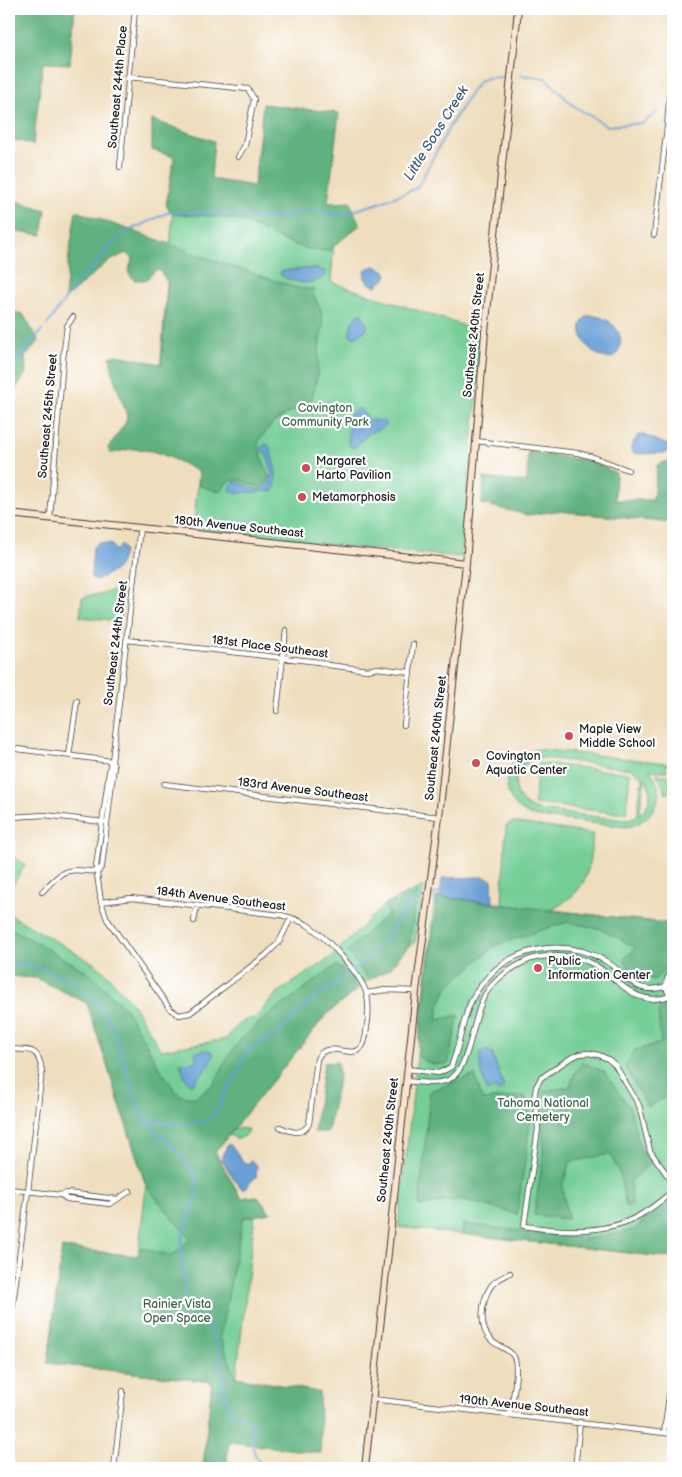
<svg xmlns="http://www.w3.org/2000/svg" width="682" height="1477" font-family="'Balsamiq Sans',sans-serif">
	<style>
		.green { fill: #74ce96; stroke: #487559; fill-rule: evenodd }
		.forest { fill: #5fb17f; stroke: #3e664e }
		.water { fill: #689fd6; stroke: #425e79 }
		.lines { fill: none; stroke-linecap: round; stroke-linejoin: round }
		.stream { stroke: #689fd6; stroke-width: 2 }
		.street-casing { stroke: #3c3934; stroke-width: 6 }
		.secondary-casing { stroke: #3c3934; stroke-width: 8 }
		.street { stroke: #fff; stroke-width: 4.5 }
		.secondary { stroke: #fce5cf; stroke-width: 6 }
		.poi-dot { fill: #d1495b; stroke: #fff; stroke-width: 2 }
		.labels { text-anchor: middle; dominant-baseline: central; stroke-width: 4.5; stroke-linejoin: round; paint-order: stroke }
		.street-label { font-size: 12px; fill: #1c1c1c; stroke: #fff }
		.park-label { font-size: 12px; fill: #3f634d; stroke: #fff }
		.poi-label { font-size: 12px; fill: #1c1c1c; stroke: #fff; text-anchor: start }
		.water-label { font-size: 14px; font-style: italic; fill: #425e79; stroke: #fff }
	</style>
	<rect width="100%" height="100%" fill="#fff"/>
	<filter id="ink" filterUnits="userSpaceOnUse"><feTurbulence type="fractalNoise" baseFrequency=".02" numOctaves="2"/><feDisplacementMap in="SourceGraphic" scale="10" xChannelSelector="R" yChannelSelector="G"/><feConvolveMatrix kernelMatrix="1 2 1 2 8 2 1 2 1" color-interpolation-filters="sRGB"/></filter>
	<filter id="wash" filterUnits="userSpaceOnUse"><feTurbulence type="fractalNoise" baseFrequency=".0096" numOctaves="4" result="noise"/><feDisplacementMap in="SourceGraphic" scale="20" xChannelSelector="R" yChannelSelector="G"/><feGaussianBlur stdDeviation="1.12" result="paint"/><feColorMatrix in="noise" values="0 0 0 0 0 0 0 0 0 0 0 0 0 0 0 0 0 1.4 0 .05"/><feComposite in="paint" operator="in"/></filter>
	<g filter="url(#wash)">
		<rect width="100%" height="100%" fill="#efdebe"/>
		<path class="green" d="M173 210 335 228 331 282 483 332 461 557 359 548 193 528 202 448 154 444Z
			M126 585 121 621 80 617 82 598 90 595H100Z
			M538 749 667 763 666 772 649 770C670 791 654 822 627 827L537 817C496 808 497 756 538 749ZM545 758 632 769 643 777V784H641L637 816 626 820 538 810C505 802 510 758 545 758ZM645 779C654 791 650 806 639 815Z
			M538 763 630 773 626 814 534 804Z
			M658 773 660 775 673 776V792L671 791 666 794 659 777 656 775Z
			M512 822 593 834C587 876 591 887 552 910L673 924V1258L398 1227 435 897 504 904 502 902 506 826Z
			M9 853 25 865 9 892Z
			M424 886 415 942 326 1015 234 1128 248 1129 245 1136 238 1139 229 1135 215 1152 241 1198 257 1196 226 1468H203L212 1382 48 1363 62 1248 138 1256 146 1186 87 1003 36 978 9 976V914L95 964 108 975 134 1006 161 1050 226 1039 236 1026 243 1021 256 1017 276 994 331 957 384 905Z"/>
		<path class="forest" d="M9 9H75L70 64 43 63 33 145 9 138Z
			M263 104 339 113 328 203 350 202 360 225 328 251 311 250 282 240 243 221 211 216 172 214 166 205 174 157 152 150V120L214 141 211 179 254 186Z
			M9 199 46 210 42 235 9 231Z
			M76 211 170 244 192 253 301 289H313V294L322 313 323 326 320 339 317 377 312 398 303 407 288 413 273 423 259 440 258 445 269 478 265 485C250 490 244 475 227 482L222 491H216L198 485 199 472C177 461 156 448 130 449 123 450 118 453 110 453L108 448 126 422 127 415 113 375 110 357 117 355 161 364 168 283 159 270H156L146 280H134L128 272 133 258 126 253 107 262 65 299 69 254Z
			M9 311 23 314 39 341 25 357 26 373 9 400Z
			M528 452 591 461 616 473 615 500H653L657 465 673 459V523L558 511 528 515 482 504 484 478 527 482Z
			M417 889 409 947 402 953 391 968 369 980 347 951 379 921 389 915 384 905Z
			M438 897 673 924V962L654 980 632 973 624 959 636 948 601 929 567 922 496 945 448 986 439 1006 437 1020 459 1015 448 1064C436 1065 425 1065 417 1054Z
			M9 927 89 973 126 1009 159 1067 176 1092 183 1096 191 1098 198 1096 214 1084 229 1055 240 1040 261 1021 332 968 337 966 349 974 356 990 326 1015 215 1152 241 1198 257 1196 271 1213 243 1218 220 1338 236 1377 319 1392 321 1453 229 1442 226 1468H203L212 1382 48 1363 62 1248 138 1256 139 1247 172 1256 190 1239 146 1186 87 1003 36 978 9 976Z
			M669 1006 673 1007V1093L647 1107 625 1066 635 1050 661 1043 658 1011Z
			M337 1062 339 1075 328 1132H314L324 1063Z
			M583 1062 604 1072 630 1108 641 1151 651 1162 630 1182 632 1206 626 1207 619 1172 610 1154 570 1162 562 1187 568 1219 534 1215 543 1157V1091L570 1087 575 1072Z
			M475 1075 482 1100 525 1096 531 1119 517 1214 461 1199 419 1206 430 1091Z
			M665 1201 673 1205V1258L462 1234 463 1224 586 1239 634 1230Z"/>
		<path class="water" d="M375 266 385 271 387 275 384 280 376 286C367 285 362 277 366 269Z
			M314 268 324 271 325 275C315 287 290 283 280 274L281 271Z
			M361 313 367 324V329L354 338 350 335C350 326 353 317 361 313Z
			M588 316C604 314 624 328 620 346 613 380 562 333 588 316Z
			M358 409 361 410 370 420 384 421 387 424 384 427 369 433 354 448 349 445 348 441C349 431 346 413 358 409Z
			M638 435H644L668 445 669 451 664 453 634 454C627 448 635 441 638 435Z
			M265 444 268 445 270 448C273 461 280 478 273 491L238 493 232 492 229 487 234 482C244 483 249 488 257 489 274 490 273 469 268 458 266 454 263 452 261 448Z
			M98 543 111 544 116 551 121 545 124 551C119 574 114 570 96 580L91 577 93 547Z
			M484 877 492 880 493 903 440 897 442 879 444 878Z
			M206 1050 211 1051 214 1054 210 1064 194 1083 190 1084 185 1077 180 1063 194 1062 197 1056 194 1053Z
			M489 1050 492 1053 504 1087 499 1092 494 1088 487 1092C484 1084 478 1060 480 1052Z
			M228 1144C238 1148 237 1161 248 1164L250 1161H252L257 1166 256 1177 243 1190 234 1179 221 1158Z"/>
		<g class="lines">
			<path class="stream" d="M521 75 545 78 574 106 607 126 643 123 657 112
				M47 325 76 284 120 235 167 213 216 212 270 219 314 209 340 215 382 202 417 188 451 124 473 89 481 80 487 78 503 77
				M9 369 42 330
				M431 896 440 892
				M9 963C16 964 24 964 31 966 58 972 89 988 104 1012 114 1027 120 1046 125 1064 130 1079 134 1102 142 1115 156 1137 192 1156 196 1181 200 1202 184 1221 181 1243 180 1255 184 1268 184 1280 184 1287 183 1293 184 1299 191 1309 202 1315 208 1324 224 1350 220 1383 230 1411 237 1416 244 1417 251 1422 254 1442 249 1452 264 1468
				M145 1119 176 1124 194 1123 207 1121 216 1113 227 1088 236 1077 244 1056 248 1050 279 1033 309 1001 327 990 367 959 385 940 404 909 409 904 426 898"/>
		</g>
	</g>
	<g filter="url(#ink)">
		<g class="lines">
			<defs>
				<path id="street" d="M128 77 248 89 254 99 245 145 238 157
					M120 167 135 9
					M654 235 667 127 673 50
					M476 441 578 453 593 457 628 470
					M50 518 63 359 67 326 73 317
					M127 640 319 662 328 665 368 670 377 668 410 672
					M277 711 286 630
					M404 725 413 644
					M9 748 112 761 140 527
					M69 755 77 701
					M164 784 439 817
					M10 817 45 815 103 822
					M98 872 102 866 114 766 112 761 110 765 96 867 101 902 107 919 170 1009 179 1015 190 1013 266 955 279 942 291 918
					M42 892C66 867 64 869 98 872
					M101 902 131 898 281 915C290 917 298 920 306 924 324 935 360 973 366 992 369 1001 369 1017 367 1026 366 1033 366 1043 361 1048 350 1060 327 1038 317 1059L309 1124C302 1136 291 1132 280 1127
					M194 921 197 904
					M673 970C664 979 664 991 673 999
					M367 993 385 990 416 991
					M9 1049C31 1051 38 1046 42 1071L28 1191 9 1333
					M407 1069 439 1073 451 1067C462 1041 462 1011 479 988 507 947 561 937 604 960 627 973 635 998 666 986
					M406 1081C419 1082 435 1085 448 1080 471 1071 472 1014 486 993 495 979 510 969 524 962 533 957 544 956 554 956 566 956 580 957 591 963 619 977 634 1009 670 996
					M673 1183 650 1151 639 1105 615 1065 608 1059 599 1055 589 1053 579 1054 569 1059 541 1078 536 1087 534 1099 537 1113 538 1129 524 1226C563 1232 611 1235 645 1212 655 1206 664 1198 673 1191
					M9 1189 61 1195
					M117 1199 67 1193 61 1195 67 1199 110 1204 130 1191
					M372 1399 673 1434
					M509 1414C513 1403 519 1366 514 1357 509 1348 498 1347 492 1341 478 1329 481 1301 491 1286 495 1280 504 1277 510 1273
					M664 1433 673 1367
					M114 1468 123 1391
					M575 1468 580 1422"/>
				<path id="secondary" d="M9 514 466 563
					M365 1468 416 991 439 817 466 563 485 332 518 9"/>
			</defs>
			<use href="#street" class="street-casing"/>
			<use href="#secondary" class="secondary-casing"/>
			<use href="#street" class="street"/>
			<use href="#secondary" class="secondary"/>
		</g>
	</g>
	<g class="poi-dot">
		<circle cx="306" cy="468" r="5"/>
		<circle cx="302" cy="497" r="5"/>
		<circle cx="569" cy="736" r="5"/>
		<circle cx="476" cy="763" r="5"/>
		<circle cx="538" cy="968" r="5"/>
	</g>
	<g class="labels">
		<g class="street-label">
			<text transform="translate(118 87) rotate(-85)">Southeast 244th Place</text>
			<text transform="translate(474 335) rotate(-84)">Southeast 240th Street</text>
			<text transform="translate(48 416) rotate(-85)">Southeast 245th Street</text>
			<text transform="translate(239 527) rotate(6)">180th Avenue Southeast</text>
			<text transform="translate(116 643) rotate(-83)">Southeast 244th Street</text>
			<text transform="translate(270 647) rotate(7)">181st Place Southeast</text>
			<text transform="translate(436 738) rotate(-84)">Southeast 240th Street</text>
			<text transform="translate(303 790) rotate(7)">183rd Avenue Southeast</text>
			<text transform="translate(221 899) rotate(7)">184th Avenue Southeast</text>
			<text transform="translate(388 1140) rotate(-84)">Southeast 240th Street</text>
			<text transform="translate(524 1406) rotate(6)">190th Avenue Southeast</text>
		</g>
		<g class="park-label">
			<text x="325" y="408">Covington<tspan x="325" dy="14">Community Park</tspan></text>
			<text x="543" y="1103">Tahoma National<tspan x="543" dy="14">Cemetery</tspan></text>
			<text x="177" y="1304">Rainier Vista<tspan x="177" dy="14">Open Space</tspan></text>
		</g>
		<g class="poi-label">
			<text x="316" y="461">Margaret<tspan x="316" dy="14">Harto Pavilion</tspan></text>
			<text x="312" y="497">Metamorphosis</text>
			<text x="579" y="729">Maple View<tspan x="579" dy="14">Middle School</tspan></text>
			<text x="486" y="756">Covington<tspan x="486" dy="14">Aquatic Center</tspan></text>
			<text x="548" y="961">Public<tspan x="548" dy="14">Information Center</tspan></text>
		</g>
		<g class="water-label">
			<text transform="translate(436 133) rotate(-58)">Little Soos Creek</text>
		</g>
	</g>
	<rect width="682" height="1477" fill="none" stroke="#fff" stroke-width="30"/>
</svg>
